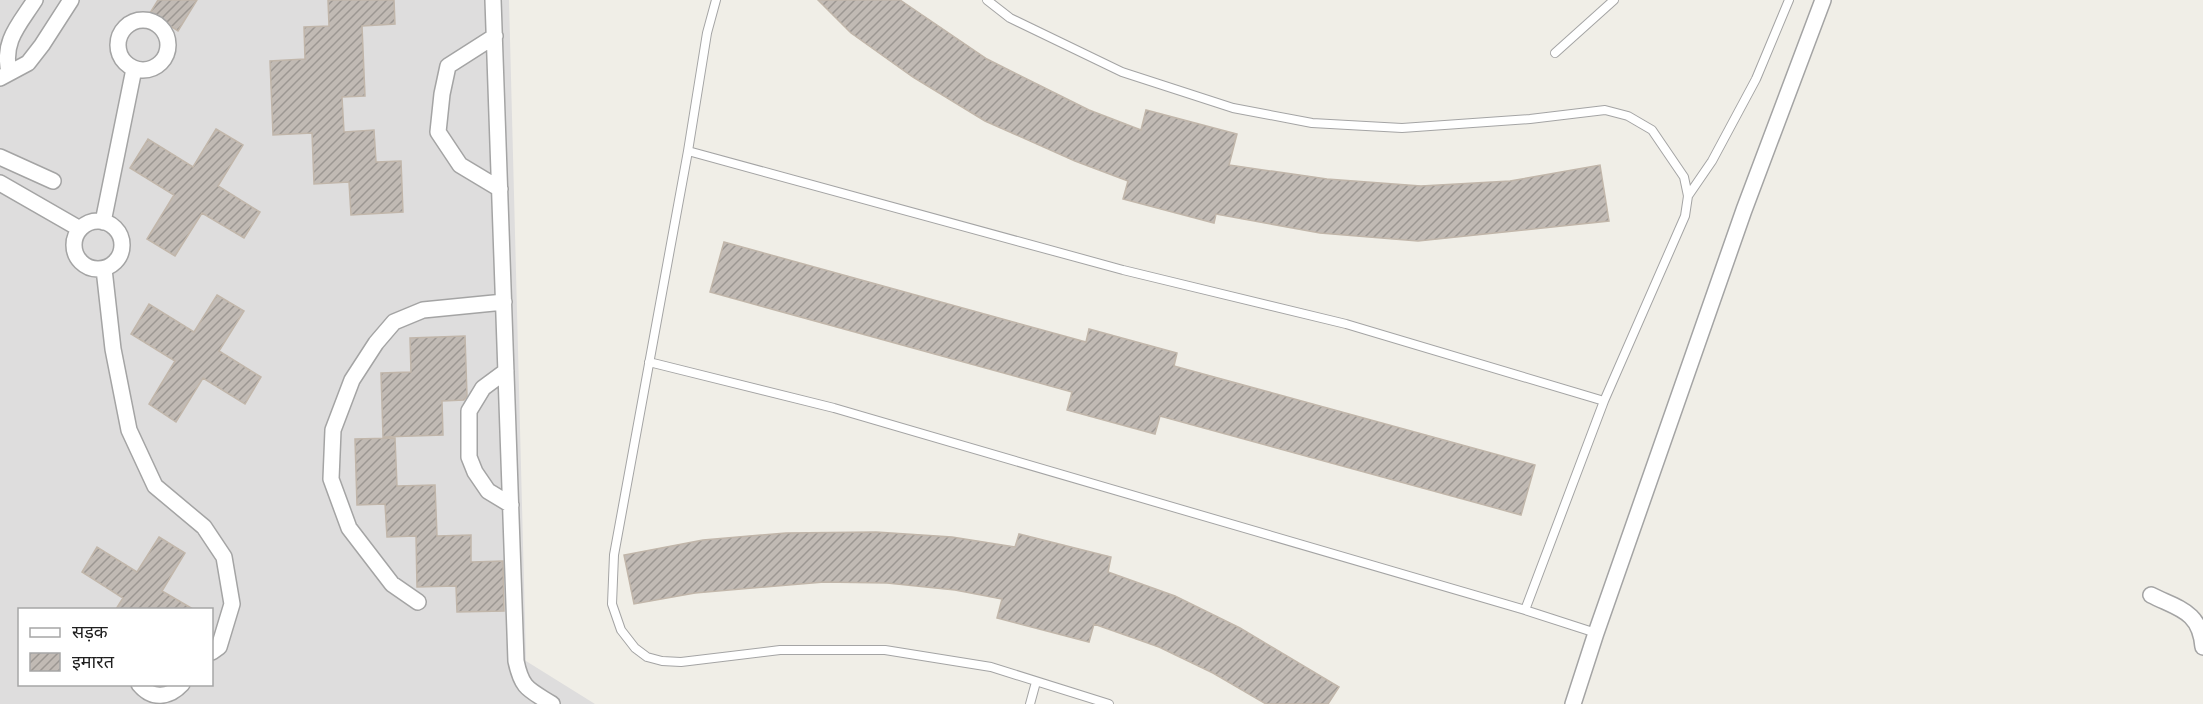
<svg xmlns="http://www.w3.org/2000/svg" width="2203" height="704" font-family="Raleway,'Noto Sans Devanagari',sans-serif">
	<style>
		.residential { fill: #dedddd; fill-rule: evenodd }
		.building { fill: url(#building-hatch); stroke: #c1b6aa; stroke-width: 1.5 }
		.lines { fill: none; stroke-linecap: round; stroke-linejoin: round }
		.service-casing { stroke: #a4a4a4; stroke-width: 10 }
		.minor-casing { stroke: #a4a4a4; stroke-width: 18 }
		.service { stroke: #fff; stroke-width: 8 }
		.minor { stroke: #fff; stroke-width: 15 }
	</style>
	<defs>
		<pattern id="building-hatch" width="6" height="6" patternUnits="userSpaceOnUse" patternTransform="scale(1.5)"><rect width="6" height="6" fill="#c1bab4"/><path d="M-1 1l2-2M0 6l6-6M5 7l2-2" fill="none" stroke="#9c9792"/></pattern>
	</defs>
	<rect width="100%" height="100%" fill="#f0eee7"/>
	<path class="residential" d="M0 0H509L526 661 595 704H0ZM20 610H212V684H20Z"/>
	<path class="building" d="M158 0H197L178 31 150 13Z
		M328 0H394L395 24 362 26 365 96 342 97 344 132 374 130 376 162 401 161 403 212 351 215 349 182 314 184 312 133 273 135 270 61 305 59 304 27 329 26Z
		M818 0H900L987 59 1089 110 1141 130 1146 110 1237 134 1229 165 1327 179 1421 186 1510 181 1600 165 1609 221 1418 241 1320 233 1216 214 1214 223 1123 199 1128 181 1075 161 985 121 913 77 851 33Z
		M216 129 243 145 218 186 260 212 244 238 202 213 175 256 147 239 174 195 130 168 148 139 193 167Z
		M724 242 1086 342 1089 329 1177 353 1174 366 1535 465 1521 515 1160 416 1155 434 1067 410 1072 392 710 292Z
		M217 295 244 311 219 351 261 377 245 404 203 378 176 422 149 404 175 361 131 334 149 304 194 332Z
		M465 336 467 396 464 400 442 401 443 435 383 437 381 373 411 372 410 338Z
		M395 438 397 486 435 485 437 536 471 535V562L503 561 504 611 457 612 456 586 417 587 416 536 387 537 385 504 357 505 355 439Z
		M876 532 952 537 1015 547 1019 534 1111 557 1108 572 1175 596 1240 628 1339 687 1328 704H1266L1213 673 1159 647 1094 624 1089 642 997 618 1002 599 955 590 887 583 824 582 695 593 634 604 624 555 703 540 786 533Z
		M159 537 185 553 162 591 193 609H116L123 598 82 572 97 547 137 572Z"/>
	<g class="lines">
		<defs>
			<path id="service" d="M716 0 707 33 688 151 614 555 612 604 621 630 635 648 647 657 662 661 681 662 780 650H885L991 667 1109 704
				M987 0 1010 18 1122 72 1233 108 1312 123 1402 128 1530 119 1605 110 1628 116 1652 130 1684 177 1688 196 1685 216 1604 401 1525 610
				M1555 53 1614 0
				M688 151 1123 270 1346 324 1604 401
				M1688 196 1712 161 1756 79 1789 0
				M649 362 834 408 1525 610 1596 633
				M1030 704 1036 682"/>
			<path id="minor" d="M493 0 516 661C522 689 528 689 552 704
				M118 45a25 25 0 1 1 50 0a25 25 0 1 1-50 0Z
				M495 36 448 66 442 94 438 132 460 165 500 189
				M9 72C2 41 19 25 35 0
				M0 78 28 63 42 45 71 0
				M0 157 53 181
				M0 183 80 229
				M74 245a24 24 0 1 1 48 0a24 24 0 1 1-48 0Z
				M103 222 134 69
				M104 269 113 349 129 430 155 486 204 527 224 557 232 604 219 647 212 652
				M506 371 483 388 469 411V457L475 472 488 491 511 505
				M2151 595C2179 609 2200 611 2203 647
				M418 602 392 584 349 528 331 479 333 430 352 380 376 343 394 322 423 310 504 302
				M139 684C152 700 169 698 182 684
				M1573 704 1596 633 1744 210 1823 0"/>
		</defs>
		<use href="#service" class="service-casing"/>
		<use href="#minor" class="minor-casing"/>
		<use href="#service" class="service"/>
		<use href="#minor" class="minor"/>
	</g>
	<rect x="18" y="608" width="195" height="78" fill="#ffffff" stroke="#a6a6a6" stroke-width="1.5"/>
	<rect x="30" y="628" width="30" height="9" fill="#ffffff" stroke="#a6a6a6" stroke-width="1.5"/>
	<text x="72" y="638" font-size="18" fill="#202020">सड़क</text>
	<rect x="30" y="653" width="30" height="18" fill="url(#building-hatch)" stroke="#a6a6a6" stroke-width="1.5"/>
	<text x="72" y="668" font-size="18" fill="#202020">इमारत</text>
</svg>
